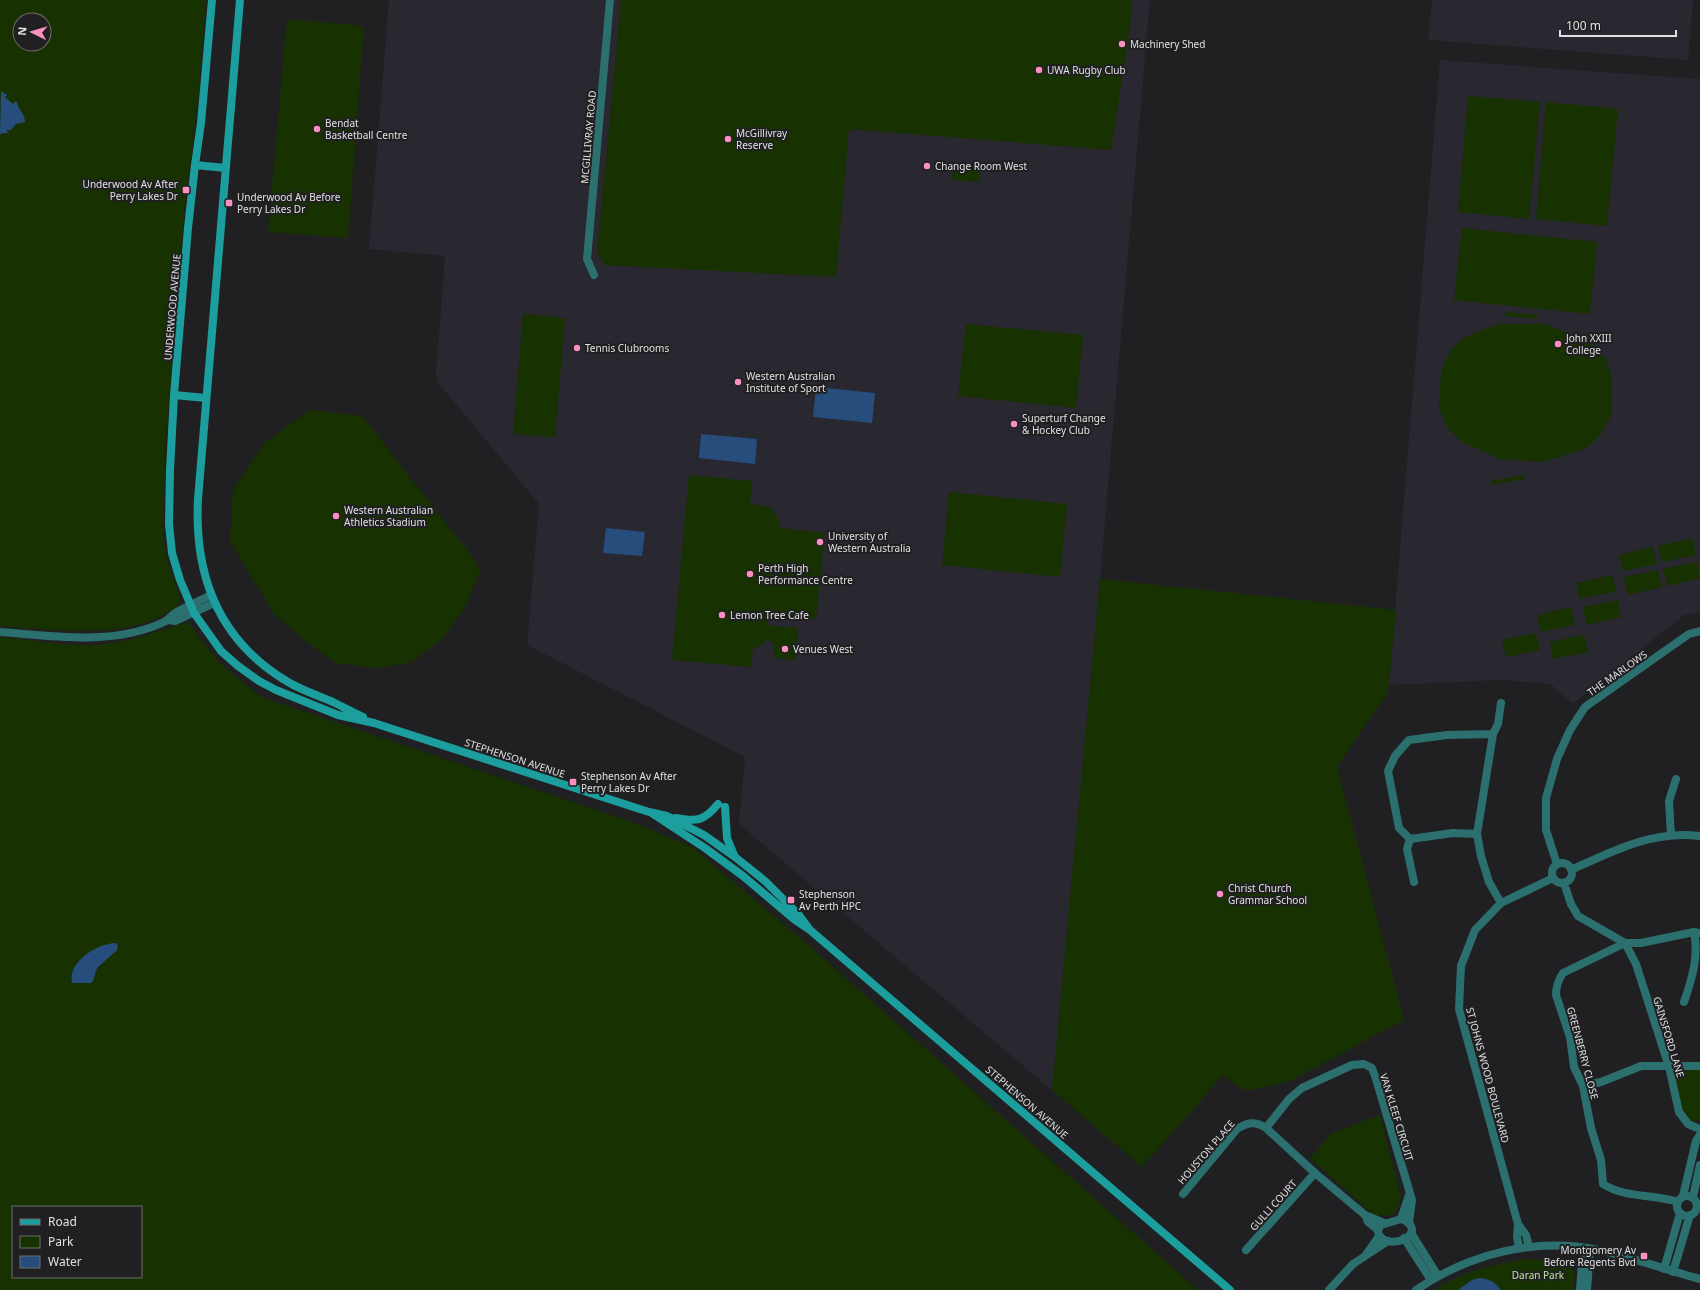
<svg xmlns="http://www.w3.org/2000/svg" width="1700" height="1290" font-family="'Noto Sans',sans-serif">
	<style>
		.built { fill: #29272f }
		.green { fill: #173200; fill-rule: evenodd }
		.water { fill: #274d7d }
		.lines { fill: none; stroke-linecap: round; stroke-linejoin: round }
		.minor { stroke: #2b706f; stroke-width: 8 }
		.tertiary { stroke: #2b706f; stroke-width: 8 }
		.secondary { stroke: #1b9e9d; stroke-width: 8 }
		.poi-dot { fill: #fc8fc1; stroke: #202022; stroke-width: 1.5 }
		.labels { text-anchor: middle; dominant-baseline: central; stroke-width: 4; stroke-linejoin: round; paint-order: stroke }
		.poi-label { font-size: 10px; fill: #e0e0e2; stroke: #202022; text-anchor: start }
		.street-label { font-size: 10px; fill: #e0e0e2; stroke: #202022 }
		.park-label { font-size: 10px; fill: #b7ea96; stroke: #202022 }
	</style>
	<rect width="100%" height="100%" fill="#202022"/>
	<path class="built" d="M389 0H1150L1100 579 1395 610 1440 60 1700 79V612L1684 615 1573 704 1550 684 1500 680 1390 685 1391 655 1388 692 1337 767 1404 1020 1290 1081 1245 1091 1223 1075 1142 1167 739 824 745 757 527 645 539 504 439 384 436 373 445 256 369 249Z
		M1432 0H1693L1688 60 1428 40Z"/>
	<path class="green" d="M0 0H206L198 100 184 213 165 454 163 540 170 570 179 594 180 603C140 642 52 630 0 626ZM20 20H44V44H20Z
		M621 0H1132L1130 28 1111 150 849 129 836 277 605 265 597 253Z
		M287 19 364 26 348 238 268 232Z
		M1468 96 1540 102 1529 219 1458 212Z
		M1546 102 1618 109 1607 226 1536 219Z
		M954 163 980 165 979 182 952 180Z
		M1462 228 1597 242 1590 314 1454 300Z
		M1505 312 1537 315V319L1505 316Z
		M523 314 565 318 555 437 513 434Z
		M966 324 1083 335 1076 408 958 396Z
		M1498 324H1545L1589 342 1605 358 1612 378V414L1601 434 1586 448 1543 462 1500 459 1462 442 1447 427 1439 408 1441 371 1450 351 1465 337Z
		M310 410 362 416 475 560 480 572 464 609 441 640 410 663 377 668 336 663 304 640 274 614 230 541 233 490 264 443Z
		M689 475 752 481 750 504C770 506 776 507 780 528L825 533 816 619 768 615 767 625 798 628 795 660 773 658 774 645 767 639 761 645 753 649 751 667 672 660Z
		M1523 475 1524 479 1491 485V481Z
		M949 492 1067 504 1060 577 942 565Z
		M1692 538 1696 555 1662 562 1658 546Z
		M1653 547 1657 564 1623 571 1619 555Z
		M1697 562 1700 578 1667 586 1663 569Z
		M1658 570 1662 587 1628 595 1624 577Z
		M1612 575 1616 591 1580 599 1576 583Z
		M1100 579 1396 610 1388 692 1337 767 1404 1020 1290 1081 1245 1091 1223 1075 1142 1167 1052 1090Z
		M1618 600 1621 617 1587 625 1583 607Z
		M1571 607 1575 625 1541 632 1537 615Z
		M188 622 218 662 261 697 635 823 692 847 806 943 1198 1290H0V637C35 640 70 648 105 644 133 641 161 630 188 622ZM13 1207H141V1277H13Z
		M1536 633 1540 650 1506 657 1502 640Z
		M1584 635 1588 652 1553 659 1550 642Z
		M1700 1070V1119L1692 1122C1682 1117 1671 1083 1679 1074 1684 1069 1693 1070 1700 1070Z
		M1380 1115 1401 1197C1398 1215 1391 1217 1374 1215L1310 1158 1332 1133Z
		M1528 1259C1540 1261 1572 1259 1574 1274 1575 1279 1573 1285 1573 1290H1435C1463 1271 1495 1264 1528 1259Z"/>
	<path class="water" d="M1 91 7 95 5 97 13 104 16 101 17 102C18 110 25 113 25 122L16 124 11 130H7L6 131 10 133H2L0 135Z
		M816 387 875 393 872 423 813 417Z
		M701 434 757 439 755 464 699 458Z
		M606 528 645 532 642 556 603 553Z
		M116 943 118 946 117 950 97 968 93 981 91 983H72C67 962 98 943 116 943Z
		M1480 1278C1490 1279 1495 1282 1501 1290H1450H1458L1472 1280Z"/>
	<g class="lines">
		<path class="minor" d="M594 275 587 259 610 0
			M1671 835 1669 801 1676 779
			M1410 839 1399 828 1388 771 1395 756 1409 740 1447 735 1493 734
			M1552 873a10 10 0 1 1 20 0a10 10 0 1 1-20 0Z
			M1557 864 1546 830V798L1557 759 1570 730 1585 707 1689 634 1700 631
			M1571 870C1613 851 1653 830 1700 836
			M1414 882 1407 849 1410 839 1453 833 1477 834
			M1564 883 1571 904 1578 916 1625 943
			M1501 903 1489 882 1481 856 1477 834 1493 734 1498 724 1501 703
			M1625 943 1636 964 1669 1067 1679 1112 1688 1124 1700 1129
			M1684 1002C1692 979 1699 956 1694 932
			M1583 1086 1601 1082 1641 1066H1700
			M1183 1194 1237 1129C1248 1122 1255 1121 1266 1128
			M1677 1206a10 10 0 1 1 20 0a10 10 0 1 1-20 0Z
			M1683 1196 1696 1141 1700 1135
			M1693 1197 1700 1165
			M1678 1202C1654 1194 1624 1198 1603 1184L1601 1160 1591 1128 1583 1086 1574 1067 1570 1037 1556 995C1556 986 1558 980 1563 973L1625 943H1641L1694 932 1700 933
			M1365 1215 1384 1223
			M1401 1219C1409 1221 1416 1229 1409 1236 1403 1243 1378 1246 1378 1230L1381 1225Z
			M1401 1219 1409 1195
			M1518 1224 1526 1235 1529 1247
			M1378 1230 1368 1222 1365 1215 1315 1173 1266 1128 1289 1099 1302 1088 1352 1065 1364 1064 1372 1068 1376 1079 1412 1200 1409 1223
			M1411 1233 1438 1276
			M1404 1238 1431 1280
			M1519 1248 1517 1237 1518 1224 1459 1009 1461 966 1475 930 1501 903 1553 878
			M1246 1250 1315 1173
			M1365 1256 1379 1236
			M1664 1269 1680 1213
			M1673 1272 1690 1215
			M1329 1290 1353 1264 1388 1241
			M1580 1290 1583 1248
			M1587 1290 1590 1249"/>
		<path class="tertiary" d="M169 620 175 621 214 603
			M0 632C54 636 113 646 164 622 169 620 171 615 175 613 187 606 199 601 211 595
			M1416 1290C1469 1254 1534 1237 1598 1250 1632 1257 1666 1270 1700 1279"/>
		<path class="secondary" d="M212 0 201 123 195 165 188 228 174 395 170 470 169 524 172 553 180 580 194 613 221 651 238 666 259 681 276 690 338 715 374 723 649 812 667 816 704 835 735 857 765 881 799 915 810 930
			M240 0 198 499C194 576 219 641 288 682 303 691 320 696 335 703 345 708 354 713 363 717
			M195 165 226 168
			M174 395 206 398
			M725 807 727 838 734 855
			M653 814 705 848 743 876 795 920 810 930 1230 1290
			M676 818C697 822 704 821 718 804"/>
	</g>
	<g class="poi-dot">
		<circle cx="1122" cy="44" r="4"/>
		<circle cx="1039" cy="70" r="4"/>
		<circle cx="317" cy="129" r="4"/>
		<circle cx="728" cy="139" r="4"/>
		<circle cx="927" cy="166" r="4"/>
		<rect x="182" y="186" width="8" height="8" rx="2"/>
		<rect x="225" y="199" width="8" height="8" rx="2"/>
		<circle cx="1558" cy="344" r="4"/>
		<circle cx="577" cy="348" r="4"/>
		<circle cx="738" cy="382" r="4"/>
		<circle cx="1014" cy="424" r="4"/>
		<circle cx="336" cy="516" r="4"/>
		<circle cx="820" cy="542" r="4"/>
		<circle cx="750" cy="574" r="4"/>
		<circle cx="722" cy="615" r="4"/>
		<circle cx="785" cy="649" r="4"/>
		<rect x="569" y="778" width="8" height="8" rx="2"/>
		<circle cx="1220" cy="894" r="4"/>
		<rect x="787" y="896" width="8" height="8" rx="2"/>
		<rect x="1640" y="1252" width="8" height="8" rx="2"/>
	</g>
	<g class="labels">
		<g class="poi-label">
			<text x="1130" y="44">Machinery Shed</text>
			<text x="1047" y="70">UWA Rugby Club</text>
			<text x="325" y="123">Bendat<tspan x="325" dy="12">Basketball Centre</tspan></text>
			<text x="736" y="133">McGillivray<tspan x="736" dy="12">Reserve</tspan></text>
			<text x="935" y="166">Change Room West</text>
			<text x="178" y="184" text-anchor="end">Underwood Av After<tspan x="178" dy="12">Perry Lakes Dr</tspan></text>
			<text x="237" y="197">Underwood Av Before<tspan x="237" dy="12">Perry Lakes Dr</tspan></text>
			<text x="1566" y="338">John XXIII<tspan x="1566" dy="12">College</tspan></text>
			<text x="585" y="348">Tennis Clubrooms</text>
			<text x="746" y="376">Western Australian<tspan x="746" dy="12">Institute of Sport</tspan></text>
			<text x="1022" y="418">Superturf Change<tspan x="1022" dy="12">&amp; Hockey Club</tspan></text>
			<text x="344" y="510">Western Australian<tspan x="344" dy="12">Athletics Stadium</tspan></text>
			<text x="828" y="536">University of<tspan x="828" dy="12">Western Australia</tspan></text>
			<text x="758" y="568">Perth High<tspan x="758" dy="12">Performance Centre</tspan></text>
			<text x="730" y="615">Lemon Tree Cafe</text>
			<text x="793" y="649">Venues West</text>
			<text x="581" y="776">Stephenson Av After<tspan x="581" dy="12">Perry Lakes Dr</tspan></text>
			<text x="1228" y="888">Christ Church<tspan x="1228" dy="12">Grammar School</tspan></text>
			<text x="799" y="894">Stephenson<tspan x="799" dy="12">Av Perth HPC</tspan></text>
			<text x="1636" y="1250" text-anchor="end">Montgomery Av<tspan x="1636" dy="12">Before Regents Bvd</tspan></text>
		</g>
		<g class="street-label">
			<text transform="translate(588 137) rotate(-85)">MCGILLIVRAY ROAD</text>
			<text transform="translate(172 307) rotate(-85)">UNDERWOOD AVENUE</text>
			<text transform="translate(1617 673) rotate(-35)">THE MARLOWS</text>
			<text transform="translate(515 758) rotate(18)">STEPHENSON AVENUE</text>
			<text transform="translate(1669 1037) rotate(73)">GAINSFORD LANE</text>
			<text transform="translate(1583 1053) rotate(75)">GREENBERRY CLOSE</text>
			<text transform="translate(1488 1075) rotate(75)">ST JOHNS WOOD BOULEVARD</text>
			<text transform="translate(1027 1102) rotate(41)">STEPHENSON AVENUE</text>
			<text transform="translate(1397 1117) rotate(73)">VAN KLEEF CIRCUIT</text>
			<text transform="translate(1206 1152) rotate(-49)">HOUSTON PLACE</text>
			<text transform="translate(1273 1205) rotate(-48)">GULLI COURT</text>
		</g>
		<g class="park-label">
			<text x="1538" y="1275">Daran Park</text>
		</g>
	</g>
	<rect x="12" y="1206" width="130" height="72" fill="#202022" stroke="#6d6d6f"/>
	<rect x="20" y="1219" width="20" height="6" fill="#1b9e9d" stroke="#6d6d6f"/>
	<text x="48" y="1226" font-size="12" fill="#e0e0e2">Road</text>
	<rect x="20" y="1236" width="20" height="12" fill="#173200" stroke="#6d6d6f"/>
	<text x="48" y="1246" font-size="12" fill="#e0e0e2">Park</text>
	<rect x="20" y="1256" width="20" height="12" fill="#274d7d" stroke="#6d6d6f"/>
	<text x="48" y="1266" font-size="12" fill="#e0e0e2">Water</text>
	<g transform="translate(32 32) rotate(275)"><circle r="19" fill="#202022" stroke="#6d6d6f"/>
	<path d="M0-3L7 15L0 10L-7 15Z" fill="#fc8fc1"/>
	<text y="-6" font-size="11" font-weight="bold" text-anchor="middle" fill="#e0e0e2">N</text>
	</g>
	<path d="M1560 30v6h116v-6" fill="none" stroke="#e0e0e2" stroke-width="2"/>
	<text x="1566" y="30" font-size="12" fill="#e0e0e2" stroke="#202022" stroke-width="3" paint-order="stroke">100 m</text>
</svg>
